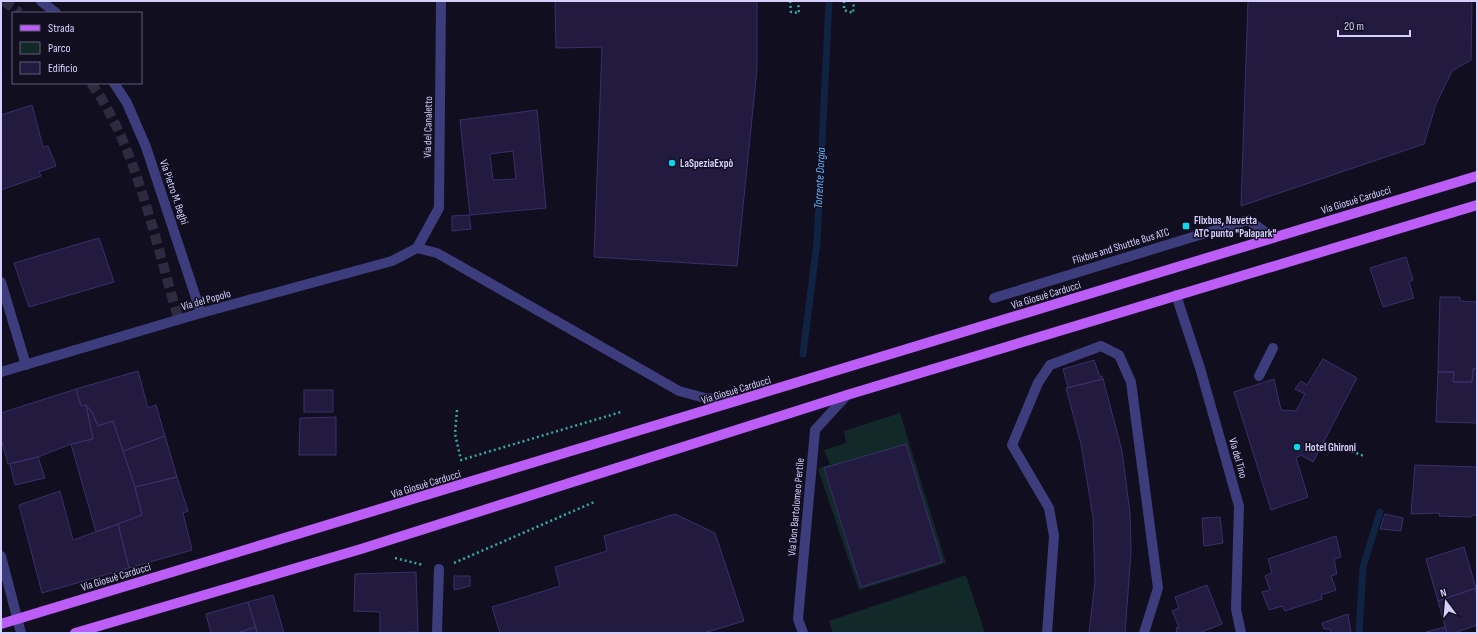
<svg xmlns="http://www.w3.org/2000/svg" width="1478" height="634" font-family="'Sofia Sans Condensed',sans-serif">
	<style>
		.green { fill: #112928 }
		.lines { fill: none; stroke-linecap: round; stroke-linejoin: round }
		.stream { stroke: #0f2342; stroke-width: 7 }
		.building { fill: #221b3f; stroke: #3a2f6a; fill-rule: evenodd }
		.street-tunnel { stroke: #2e2b41; stroke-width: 10; stroke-dasharray: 10 5; stroke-linecap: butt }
		.path { stroke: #35aba2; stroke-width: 2.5; stroke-dasharray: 2 3; stroke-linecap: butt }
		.lane { stroke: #3d3c7c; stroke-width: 10 }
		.street { stroke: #3d3c7c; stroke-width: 10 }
		.primary { stroke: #bb5df6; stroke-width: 10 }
		.poi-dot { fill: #0dd7ea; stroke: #110e20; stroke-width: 1.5 }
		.labels { text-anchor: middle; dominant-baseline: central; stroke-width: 3; stroke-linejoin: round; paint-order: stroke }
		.street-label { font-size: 11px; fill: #d4cffc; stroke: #110e20 }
		.poi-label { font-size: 11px; font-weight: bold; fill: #d4cffc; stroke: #110e20; text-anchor: start }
		.water-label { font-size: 12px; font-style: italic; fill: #63b4f6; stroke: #110e20 }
	</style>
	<rect width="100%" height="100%" fill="#110e20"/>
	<path class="green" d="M900 413 946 563 859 590 818 469 830 464 824 450 846 443 844 431Z
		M966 575 985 633H833L829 621Z"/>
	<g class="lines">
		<path class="stream" d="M803 354 817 243 829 1
			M1359 633 1363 567 1380 512"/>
	</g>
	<path class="building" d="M555 1H757V69L737 266 594 257 602 47 556 48Z
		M1248 1H1472L1471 60 1452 71 1436 104 1424 144 1241 206Z
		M32 105 43 147 48 146 56 166 39 172 41 176 1 190V115Z
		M537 110 546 208 470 215 460 120ZM513 151 516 179 493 180 490 154Z
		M469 215 471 229 452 231V216Z
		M99 238 114 282 29 307 14 263Z
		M1406 257 1413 280 1409 282 1414 298 1383 307 1370 268Z
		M1440 297H1460V301L1477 302V368L1473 369 1472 382H1453L1454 372H1438Z
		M1323 359 1357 378 1313 462 1301 455 1296 458 1308 497 1271 510 1234 392 1274 379 1281 410 1296 411 1305 394 1295 389 1301 381 1307 385Z
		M1094 360 1100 377 1102 376 1103 379 1068 388 1063 369Z
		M1477 368V423L1436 422 1438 372H1454L1453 382H1472L1473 369Z
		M138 371 148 408 156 405 165 436 123 451 113 421 98 426 92 412 86 405 81 406 76 389Z
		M1103 379 1122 451 1130 513 1131 552 1125 633H1089L1095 582 1093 517 1081 444 1066 388Z
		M76 389 81 406 86 405 93 439 71 444 38 457 8 464 1 439V413Z
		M304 390H333V412H304Z
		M86 405 92 412 98 426 113 421 135 487 142 515 96 532 71 444 93 439Z
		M336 417V455H299L300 418Z
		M165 436 177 477 135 487 123 451Z
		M906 444 942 562 861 587 824 468Z
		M38 457 45 478 15 485 10 464Z
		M1415 465 1477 467V515H1472L1471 517 1439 516 1440 513 1411 514Z
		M177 477 188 511 183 513 192 550 129 568 118 524 142 515 135 487Z
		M60 491 73 540 118 524 129 568 42 593 19 505Z
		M675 514 715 533 744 621 704 633H500L492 607 560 586 555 567 607 551 604 536Z
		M1385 514 1403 518 1401 531 1380 529Z
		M1220 517 1223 543 1204 546 1202 518Z
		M1336 536 1341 557 1334 559 1337 574 1331 576 1336 590 1321 595 1322 599 1285 611 1282 606 1269 610 1262 592 1270 590 1265 576 1272 573 1268 559Z
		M1464 547 1476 588 1438 601 1426 559Z
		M416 572 418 632 380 633V612L354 611 355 574Z
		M454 576H470V586L454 590Z
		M1207 585 1222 624 1199 633H1177L1176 628 1179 627 1172 611 1179 608 1175 597Z
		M1476 588 1477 625 1454 633H1447L1438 601Z
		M273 595 284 633H257L248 602Z
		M248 602 256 627 237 633H211L206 614Z
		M1348 614 1351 633H1331L1330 629H1324L1322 623Z
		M256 627 257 633H237Z
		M1445 627 1447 633H1426V632Z"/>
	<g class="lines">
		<path class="street-tunnel" d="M4 1 20 13
			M91 83C137 146 156 246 179 320"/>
		<path class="path" d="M790 1 791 12 799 13 798 1
			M844 1V10L853 13 854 1
			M457 410 455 434 461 460 621 412
			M1333 444 1364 456
			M395 558 423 565
			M454 563 594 502"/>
		<path class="lane" d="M994 298 1248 220 1274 238
			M1259 376 1273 348
			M1047 633 1054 536 1049 508 1012 445 1038 383 1050 365 1101 346 1119 355 1131 382 1158 588 1144 633"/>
		<path class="street" d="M41 1 56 13
			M114 83 127 103 146 147 201 313
			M417 248 437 253 679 391 705 398 736 401
			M417 248 439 208 441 1
			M1 282 26 365
			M1176 295 1200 368 1239 506 1236 609 1241 633
			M1 372 201 313 392 261 417 248
			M1 556 21 633
			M437 633 439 569
			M803 633 798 619 815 430 847 395"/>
		<path class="primary" d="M1 624 1477 176
			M75 633 361 549 847 395 1477 205"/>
	</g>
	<g class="poi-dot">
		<circle cx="672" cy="163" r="4"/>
		<rect x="1182" y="222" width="8" height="8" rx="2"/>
		<circle cx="1297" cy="447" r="4"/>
	</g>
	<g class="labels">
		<g class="street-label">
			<text transform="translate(428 127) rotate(-89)">Via del Canaletto</text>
			<text transform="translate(174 192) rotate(71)">Via Pietro M. Beghi</text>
			<text transform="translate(1356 200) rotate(-17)">Via Giosuè Carducci</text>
			<text transform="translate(1121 246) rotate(-17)">Flixbus and Shuttle Bus ATC</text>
			<text transform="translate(1046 295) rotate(-17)">Via Giosuè Carducci</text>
			<text transform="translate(206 300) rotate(-16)">Via del Popolo</text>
			<text transform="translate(736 390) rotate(-17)">Via Giosuè Carducci</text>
			<text transform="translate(1238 458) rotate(74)">Via del Tino</text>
			<text transform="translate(426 484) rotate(-17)">Via Giosuè Carducci</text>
			<text transform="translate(796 507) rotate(-85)">Via Don Bartolomeo Pertile</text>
			<text transform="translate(116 577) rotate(-17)">Via Giosuè Carducci</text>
		</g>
		<g class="poi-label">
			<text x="680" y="163">LaSpeziaExpò</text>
			<text x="1194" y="220">Flixbus, Navetta<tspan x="1194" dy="13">ATC punto "Palapark"</tspan></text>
			<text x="1305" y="447">Hotel Ghironi</text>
		</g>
		<g class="water-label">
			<text transform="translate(820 178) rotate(-87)">Torrente Dorgia</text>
		</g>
	</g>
	<rect width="1478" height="634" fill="none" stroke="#d4cffc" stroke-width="4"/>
	<rect x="12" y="12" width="130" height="72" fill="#110e20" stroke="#5f5b78"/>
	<rect x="20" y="25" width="20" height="6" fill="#bb5df6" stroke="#5f5b78"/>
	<text x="48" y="32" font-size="12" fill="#d4cffc">Strada</text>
	<rect x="20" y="42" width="20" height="12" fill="#112928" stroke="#5f5b78"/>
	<text x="48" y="52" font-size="12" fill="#d4cffc">Parco</text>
	<rect x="20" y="62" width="20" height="12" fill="#221b3f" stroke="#5f5b78"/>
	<text x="48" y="72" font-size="12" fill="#d4cffc">Edificio</text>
	<g transform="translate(1446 602) rotate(344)" stroke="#110e20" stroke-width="3" paint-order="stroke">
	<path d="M0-3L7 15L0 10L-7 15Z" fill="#d4cffc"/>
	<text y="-6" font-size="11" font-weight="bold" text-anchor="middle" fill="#d4cffc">N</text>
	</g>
	<path d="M1338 30v6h72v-6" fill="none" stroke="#d4cffc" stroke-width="2"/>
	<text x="1344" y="30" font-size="12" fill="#d4cffc" stroke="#110e20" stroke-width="3" paint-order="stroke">20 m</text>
</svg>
